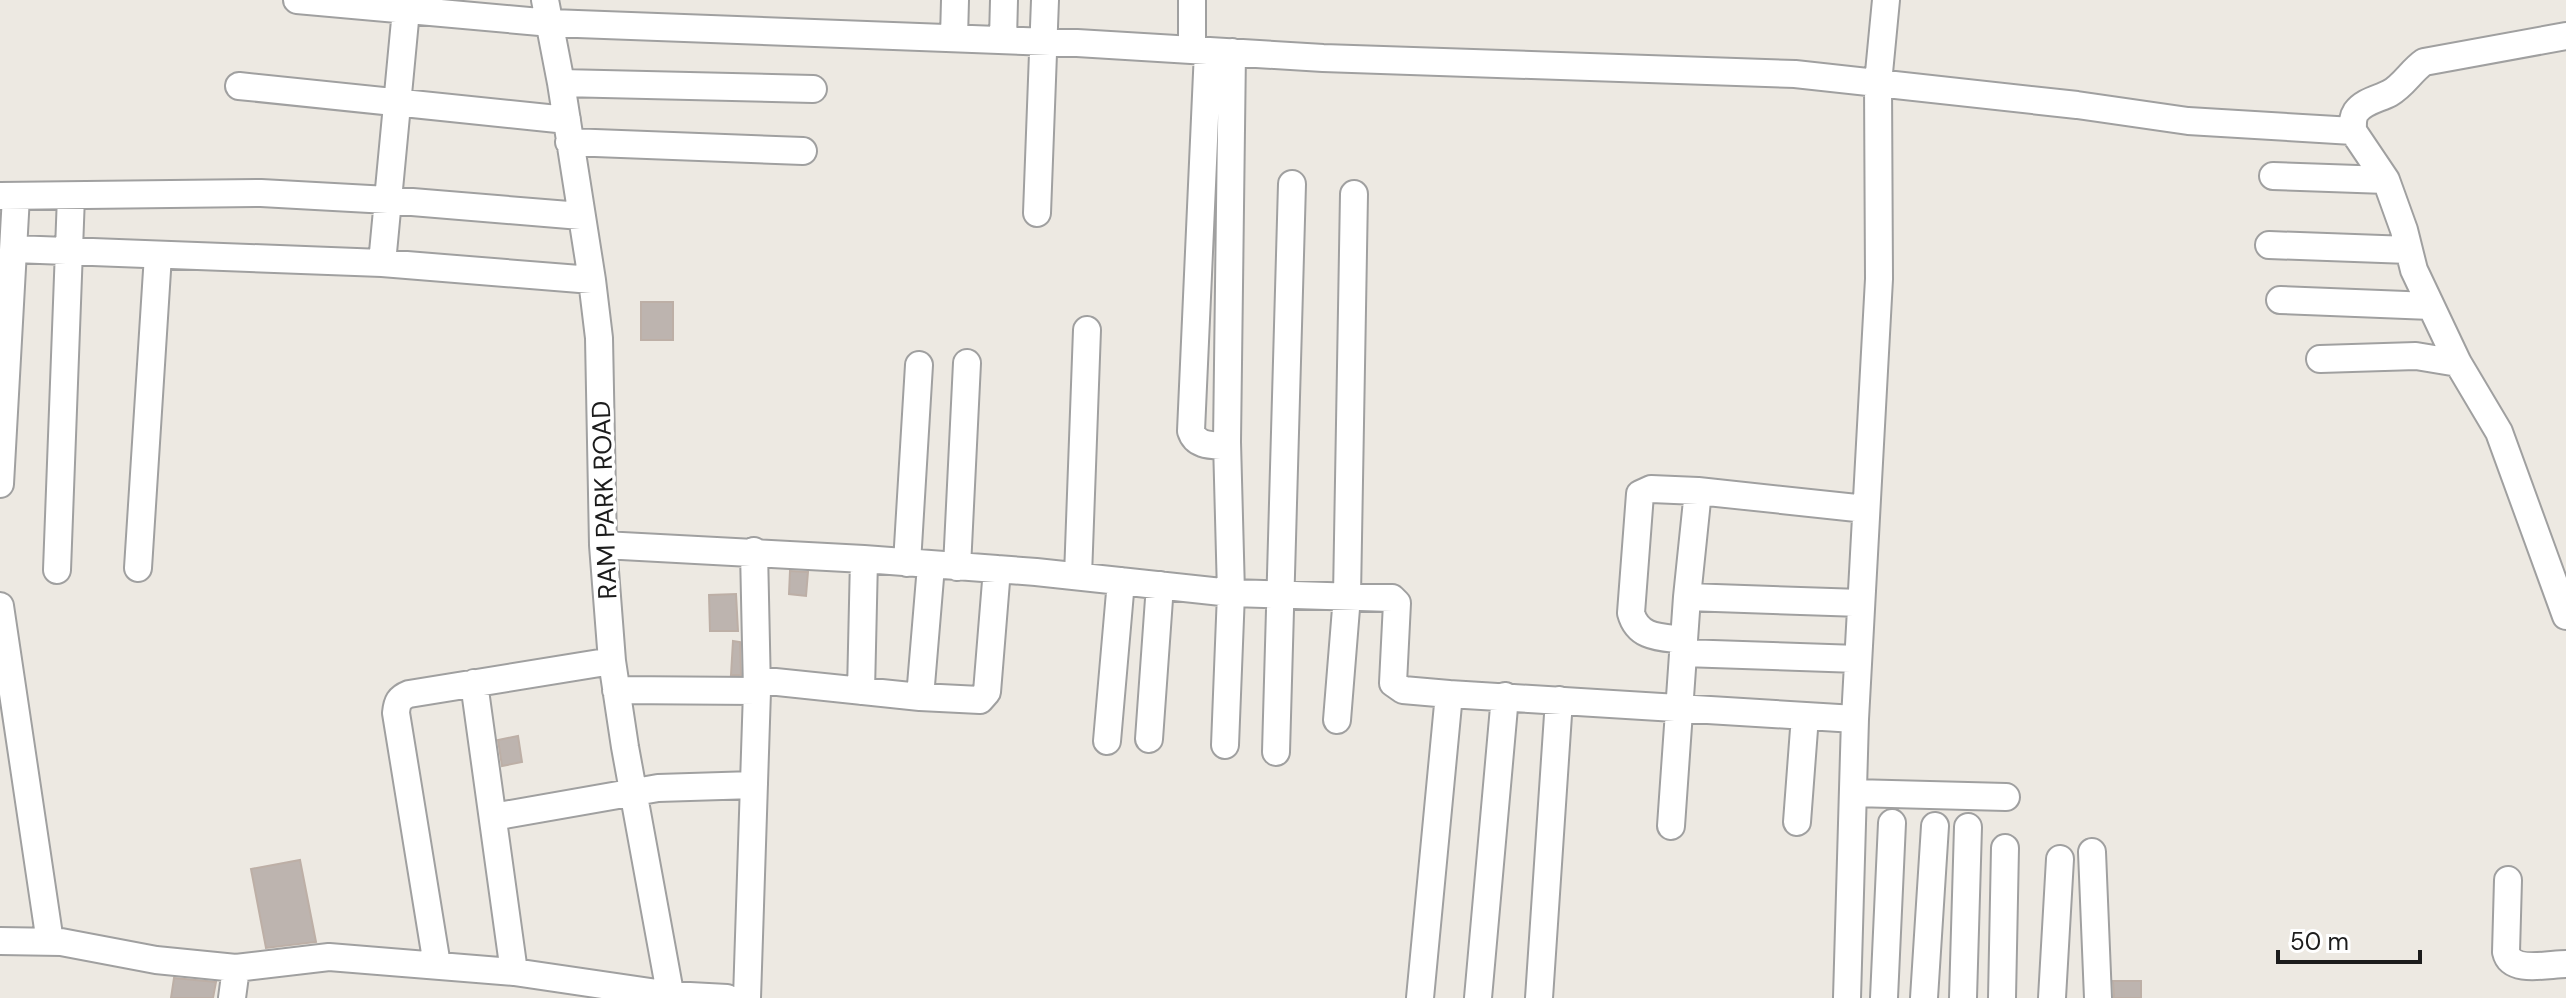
<svg xmlns="http://www.w3.org/2000/svg" width="2566" height="998" font-family="'DM Sans',sans-serif">
	<style>
		.building { fill: #bdb4af; stroke: #bdafa6; stroke-width: 2 }
		.lines { fill: none; stroke-linecap: round; stroke-linejoin: round }
		.minor-casing { stroke: #a0a0a0; stroke-width: 30 }
		.minor { stroke: #fff; stroke-width: 26 }
		.labels { text-anchor: middle; dominant-baseline: central; stroke-width: 7; stroke-linejoin: round; paint-order: stroke }
		.street-label { font-size: 26px; fill: #1c1c1c; stroke: #fff }
	</style>
	<rect width="100%" height="100%" fill="#ede9e2"/>
	<path class="building" d="M641 302H673V340H641Z
		M790 571 808 572 806 596 789 594Z
		M736 594 738 631H710L709 595Z
		M733 641 740 642 741 675H731Z
		M518 736 522 762 502 766 498 740Z
		M300 860 316 942 266 948 251 869Z
		M174 978 216 982 213 998H171Z
		M2113 981H2141V998H2114Z"/>
	<g class="lines">
		<defs>
			<path id="minor" d="M297 0 551 23 1077 43 1323 58 1795 74 2077 105 2188 121 2353 131 2386 180 2404 230 2414 270 2458 363 2499 432 2566 616
				M545 0 561 83 592 280 599 338 603 545 612 661 625 747 671 998
				M954 38 955 0
				M1003 39 1004 0
				M1192 50V0
				M1208 51 1191 431C1196 447 1213 445 1227 446
				M561 83 813 89
				M239 86 567 120
				M2353 131C2353 124 2352 118 2356 112 2364 101 2379 99 2390 93 2404 85 2411 71 2424 62L2566 36
				M569 142 803 151
				M2273 176 2386 180
				M0 196 261 193 388 200 581 216
				M1037 213 1045 0
				M2269 245 2409 250
				M14 249 382 263 592 280
				M382 263 406 10
				M2280 300 2431 306
				M2320 359 2416 356 2458 363
				M0 484 16 196
				M603 545 864 559 1036 572 1231 593 1392 598 1397 603 1393 683 1403 690 1449 694
				M907 563 919 365
				M957 567 967 363
				M138 568 158 255
				M57 570 71 196
				M1078 576 1087 330
				M1687 597 1861 603
				M0 606 50 942
				M1684 640C1662 637 1638 639 1631 613L1640 494 1651 489 1698 491 1866 509
				M1683 653 1858 659
				M757 680 920 697 980 700 987 692 997 569
				M474 683 514 972
				M616 690 757 691
				M861 691 864 559
				M920 697 931 566
				M1337 720 1347 596 1354 194
				M1149 739 1160 585
				M1107 741 1121 581
				M1225 745 1231 593 1227 442 1232 52
				M1276 752 1292 184
				M1853 793 2006 797
				M493 817 658 788 754 785
				M1797 822 1805 716
				M1671 826 1687 597 1698 491
				M2092 852 2098 998
				M2508 880 2506 952C2511 974 2548 964 2566 964
				M0 941 61 942 156 960 236 968
				M437 965 396 713C397 702 399 698 409 694L612 661
				M232 998 236 968 329 957 514 972 671 995 727 998
				M747 998 757 691 754 551
				M1420 998 1449 694 1855 719
				M1478 998 1505 696
				M1539 998 1559 700
				M1847 998 1855 719 1879 279 1878 83 1886 0
				M1884 998 1892 823
				M1924 998 1935 826
				M1963 998 1968 827
				M2002 998 2005 848
				M2052 998 2060 859"/>
		</defs>
		<use href="#minor" class="minor-casing"/>
		<use href="#minor" class="minor"/>
	</g>
	<g class="labels">
		<g class="street-label">
			<text transform="translate(604 500) rotate(-92)">RAM PARK ROAD</text>
		</g>
	</g>
	<path d="M2278 950v12h142v-12" fill="none" stroke="#1c1c1c" stroke-width="4"/>
	<text x="2290" y="950" font-size="24" fill="#1c1c1c" stroke="#ffffff" stroke-width="6" paint-order="stroke">50 m</text>
</svg>
